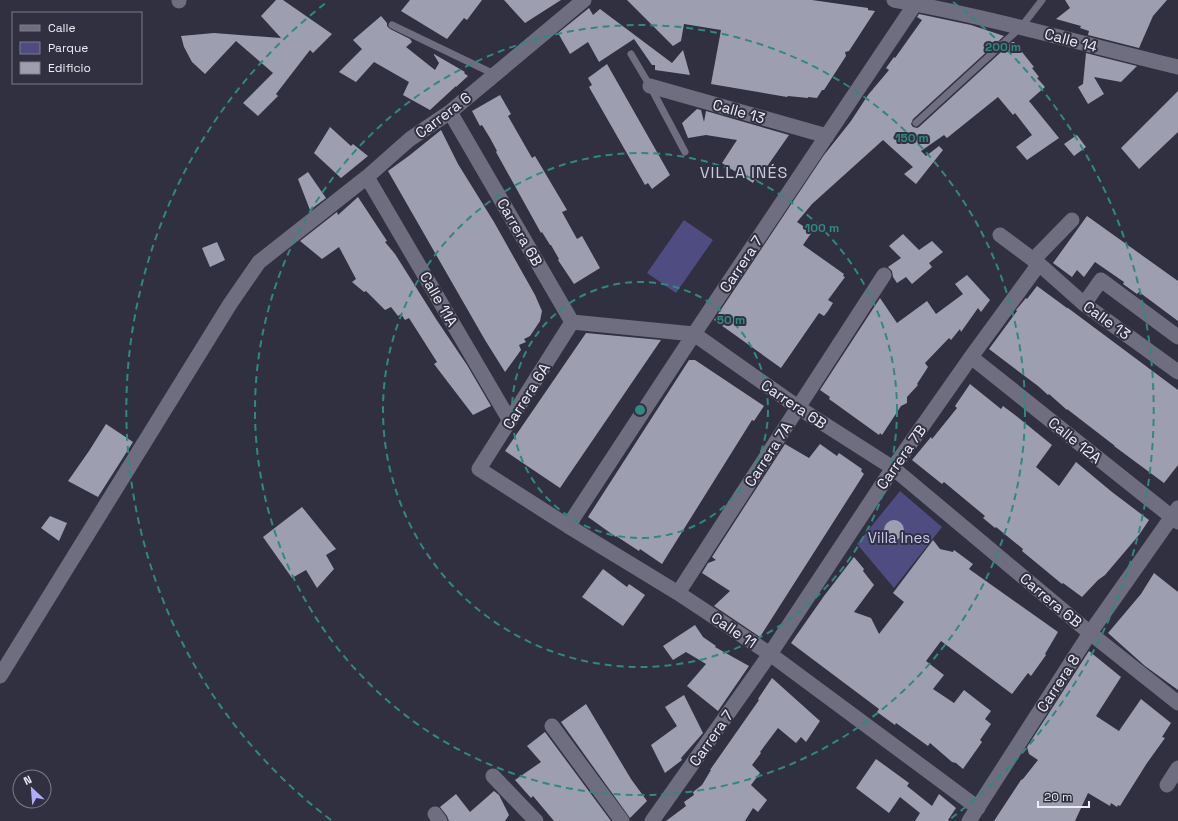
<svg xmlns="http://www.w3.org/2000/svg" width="1178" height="821" font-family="'Space Grotesk',sans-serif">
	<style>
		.green { fill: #4f4c81 }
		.building { fill: #9e9eb1 }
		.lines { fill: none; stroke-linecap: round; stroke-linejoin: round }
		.service { stroke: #6e6e80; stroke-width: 7 }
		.minor { stroke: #6e6e80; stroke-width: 15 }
		.ring { fill: none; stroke: #308883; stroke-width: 2; stroke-dasharray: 7 5 }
		.labels { text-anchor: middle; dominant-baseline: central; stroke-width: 4; stroke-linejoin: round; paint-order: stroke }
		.street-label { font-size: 15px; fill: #ececf7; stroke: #303040 }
		.park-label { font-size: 15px; fill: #c7c7ef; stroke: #303040 }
		.neighbourhood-label { font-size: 16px; letter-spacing: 1px; fill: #cbcbdf; stroke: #303040 }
		.centre { fill: #308883; stroke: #303040; stroke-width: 2 }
		.ring-label { font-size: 12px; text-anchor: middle; font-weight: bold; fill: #308883; stroke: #303040; stroke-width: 4; stroke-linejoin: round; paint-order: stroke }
	</style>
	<rect width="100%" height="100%" fill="#303040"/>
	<path class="green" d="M684 220 713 240 676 293 647 273Z
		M900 491 942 527 894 588 857 544Z"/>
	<path class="building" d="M276 0H283L332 34 313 53 310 50 276 94 278 96 258 116 243 103 273 73 236 41 205 74 192 62 184 47 181 36 214 33 281 38 261 16Z
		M410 0H482L467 20 464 18 447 39 401 11Z
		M504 0H561L525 23Z
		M627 0H812L868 8V10L875 11 849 51 845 52 846 56 824 90H822L817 98 808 97V98L788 96 787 97 711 84 721 30 684 24 681 41 673 46Z
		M1065 0H1167L1153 16 1139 48 1088 35 1089 31 1080 28 1081 26 1056 19 1070 8Z
		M589 8 593 15 600 9 672 63 683 50 690 75 655 70V65H652L634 39 599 62 588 42 570 54 558 33Z
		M919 14 971 25 1004 36 913 119 911 124 913 127 917 128 919 127 1012 42H1014L1034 67 1032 68 1039 77 1037 78 1045 87 1029 101 1059 138 1027 160 1016 147 1032 135 1015 113 1013 115 998 97 947 138 944 135 921 151 926 156 939 146 943 150 916 184 904 174 913 167 883 140 812 204 797 222 812 232 803 245 844 274 843 276 845 277 828 300 833 303 828 311 824 316 819 313 781 368 714 320 824 155 851 121 868 95 889 70 886 68 894 57 895 58 922 20 917 17Z
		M381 16 387 23V26L390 29 410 39 412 42 406 47 435 70 439 63 434 55V54L465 72 464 73 468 76 456 87V86L430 110 403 95 409 82 374 62 356 82 339 72 362 49 353 40Z
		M1086 53 1105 58 1137 66 1121 82 1094 77 1104 94 1088 104 1078 87 1083 84Z
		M607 64 670 175 652 189 648 183 645 185 589 87 592 85 588 78Z
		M1178 91V132L1139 169 1121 148Z
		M500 95 511 114 508 116 532 158 535 156 567 210 562 212 577 239 582 236 600 268 574 284 558 260 559 259 551 245H550L542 232 541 233 496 152 497 151 490 138 482 125 480 126 472 111Z
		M697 109 701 110 704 122 706 111 789 135 757 181 755 179 753 183 722 163 737 140 706 135 688 138 682 123Z
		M330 127 351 146 353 144 368 156 341 178 314 153Z
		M441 130 458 164 494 222 535 295 542 311 540 321 530 336 524 339 526 342 519 345 521 350 505 372 485 340 388 171 410 155Z
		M1077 135 1086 147 1074 156 1064 144Z
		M308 172 326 198 310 210 298 179Z
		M358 197 387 241 385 242 395 254 436 319 467 365 491 406 473 415 434 364 437 362 409 318 405 320 401 314 398 316 391 307 385 310 366 291 364 292 352 282 356 279 339 247 322 259 300 241 337 212 338 215Z
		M1087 216 1178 281V321L1139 292 1137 294 1123 284 1124 282 1095 262 1084 277 1077 270 1072 277 1053 263Z
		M903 234 919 250 932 241 943 252 929 263 932 267 912 284 906 277 897 283 893 277 892 271 888 267 901 258 889 246Z
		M217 242 225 260 210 267 202 248Z
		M967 275 990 300 981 312 978 308 961 332 960 329 951 340 949 338 925 363 928 367 917 384 918 385 907 397V403L901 406 882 435 880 433 879 435 829 399 830 397 820 390 880 298 897 323 927 301 936 314 963 294 955 284Z
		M1037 286 1067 308H1068L1178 390V465L1164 483 1114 446H1115L1067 409V410L1049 394 1048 395 1038 386 989 349 1017 311 1016 310 1026 298 1027 299Z
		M586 333 661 340 560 488 505 451Z
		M689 360H695L764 406 754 421 752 420 662 564 640 549 639 551 616 536V537L588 517Z
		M970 384 1001 409 1003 406 1015 415 1052 445 1036 467 1059 486 1076 462 1112 492 1149 520 1139 535 1105 575 1098 580 1082 597 1063 583 1062 584 1022 551 1023 549 996 527 995 528 983 518 985 516 944 482 942 484 912 460 931 437 932 439 957 408 955 406Z
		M106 424 133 442 98 497 68 481 89 451Z
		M785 444 809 458 820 444 837 456 839 453 862 469 861 471 864 474 760 637 714 606 730 591 702 573 708 563 716 560 712 557Z
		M302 507 336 549 326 555 334 569 317 588 306 570 292 578 263 537Z
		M50 516 67 523 59 541 41 528Z
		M884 530a10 10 0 1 1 20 0a10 10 0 1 1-20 0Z
		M933 540 940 549 953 552 954 550 973 564 969 569 1058 632 1045 654 1046 655 1031 676 1028 673 1012 694 941 641 926 661 944 675 933 689 954 703 964 690 991 711 985 719 991 724 980 740 982 742 963 769 956 763 952 762 930 743 928 746 896 723 895 725 877 712 879 709 791 643 824 596 854 557 864 569 863 571 874 585 854 612 871 618 879 634 904 602 893 593Z
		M603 569 627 587 629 584 645 595 623 626 582 597Z
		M1154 573 1178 592V690L1145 666 1108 633 1141 594Z
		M695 625 703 637 716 646 715 647 749 666 718 711 687 686 706 664 686 652 673 660 663 646Z
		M1089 651 1121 677 1096 716 1119 731 1141 699 1171 723 1162 737 1165 738 1147 763 1120 806 1118 805 1117 807 1111 803 1110 806 1088 793 1075 821H994L1021 780 1023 779 1038 760 1029 754 1027 747Z
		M772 678 820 721 806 742 801 737 796 743 778 728 760 752 761 753 752 765 760 773 751 785 767 800 758 812 753 808 745 821H666L686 806 684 802 694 795 693 792 702 785 711 770H710L759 700 758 699Z
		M684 695 703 733 681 758 682 760 665 773 651 745 677 726 665 707Z
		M586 704 631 779 647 801 630 818 561 722Z
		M545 732 611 821H554L533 796 531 798 515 780 541 762 527 746Z
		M876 759 909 783 907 786 932 806 939 794 956 808 948 820 950 821H915L920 813 900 797 889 813 856 788Z
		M494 791 499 795 509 815 505 821H449L447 816 440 807 456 794 470 812Z"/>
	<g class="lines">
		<path class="service" d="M392 25 494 74
			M631 54 650 86 685 152
			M916 123 1022 26 1042 0"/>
		<path class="minor" d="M894 0C990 17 1083 44 1178 67
			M179 1V0
			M650 86 827 136
			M450 112 572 322 694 334 799 408 893 468 1090 633 1178 703
			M367 177 510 421
			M1000 235 1039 264 1084 304 1178 372
			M1033 260 1072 220
			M1084 304 1101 280 1178 337
			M572 322 479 469 568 526 678 593 770 654 978 808
			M971 357 1178 522
			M568 526 694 334 915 4
			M678 593 884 275
			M0 676 230 304 259 262 367 177 410 139 450 112 584 0
			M552 726 622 821
			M493 776 536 821
			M1167 785 1178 768
			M435 814 440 821
			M652 821 770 654 893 468 971 357 1039 264
			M969 821 1090 633 1178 508"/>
	</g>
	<g class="ring">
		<circle cx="640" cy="410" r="128"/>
		<circle cx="640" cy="410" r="257"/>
		<circle cx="640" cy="410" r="385"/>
		<path d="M331 820A514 514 0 0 1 327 2M953 2A514 514 0 0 1 949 820"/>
	</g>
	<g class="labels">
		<g class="street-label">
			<text transform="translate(1071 40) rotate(15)">Calle 14</text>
			<text transform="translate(739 111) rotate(16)">Calle 13</text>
			<text transform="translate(443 115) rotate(-37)">Carrera 6</text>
			<text transform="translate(520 232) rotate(60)">Carrera 6B</text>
			<text transform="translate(741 264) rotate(-56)">Carrera 7</text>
			<text transform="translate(439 299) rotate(60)">Calle 11A</text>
			<text transform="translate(1107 320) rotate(36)">Calle 13</text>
			<text transform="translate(526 396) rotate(-58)">Carrera 6A</text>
			<text transform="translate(794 404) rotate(34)">Carrera 6B</text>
			<text transform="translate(1075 440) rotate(39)">Calle 12A</text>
			<text transform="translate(768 454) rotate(-57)">Carrera 7A</text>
			<text transform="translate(901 457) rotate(-55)">Carrera 7B</text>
			<text transform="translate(1051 600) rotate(40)">Carrera 6B</text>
			<text transform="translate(734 630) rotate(34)">Calle 11</text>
			<text transform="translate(1058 683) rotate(-57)">Carrera 8</text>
			<text transform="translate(711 738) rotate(-55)">Carrera 7</text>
		</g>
		<g class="park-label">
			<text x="899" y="537">Villa Ines</text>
		</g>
		<g class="neighbourhood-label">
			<text x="744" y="172">VILLA INÉS</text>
		</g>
	</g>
	<circle cx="640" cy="410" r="6" class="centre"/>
	<g class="ring-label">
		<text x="1003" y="51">200 m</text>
		<text x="912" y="142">150 m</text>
		<text x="822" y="232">100 m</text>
		<text x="731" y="324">50 m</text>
	</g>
	<rect x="12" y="12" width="130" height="72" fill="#303040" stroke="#7b7b89"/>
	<rect x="20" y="25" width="20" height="6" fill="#6e6e80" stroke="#7b7b89"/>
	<text x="48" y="32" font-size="12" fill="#ececf7">Calle</text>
	<rect x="20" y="42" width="20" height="12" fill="#4f4c81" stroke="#7b7b89"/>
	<text x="48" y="52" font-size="12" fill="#ececf7">Parque</text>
	<rect x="20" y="62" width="20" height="12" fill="#9e9eb1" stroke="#7b7b89"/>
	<text x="48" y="72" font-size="12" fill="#ececf7">Edificio</text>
	<g transform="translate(32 789) rotate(334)"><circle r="19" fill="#303040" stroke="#7b7b89"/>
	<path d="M0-3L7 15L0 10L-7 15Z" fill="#b0aefa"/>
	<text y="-6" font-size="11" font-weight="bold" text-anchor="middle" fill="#ececf7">N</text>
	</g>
	<path d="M1038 801v6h51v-6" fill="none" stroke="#ececf7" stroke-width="2"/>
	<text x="1044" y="801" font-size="12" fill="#ececf7" stroke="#303040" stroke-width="3" paint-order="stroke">20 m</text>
</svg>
